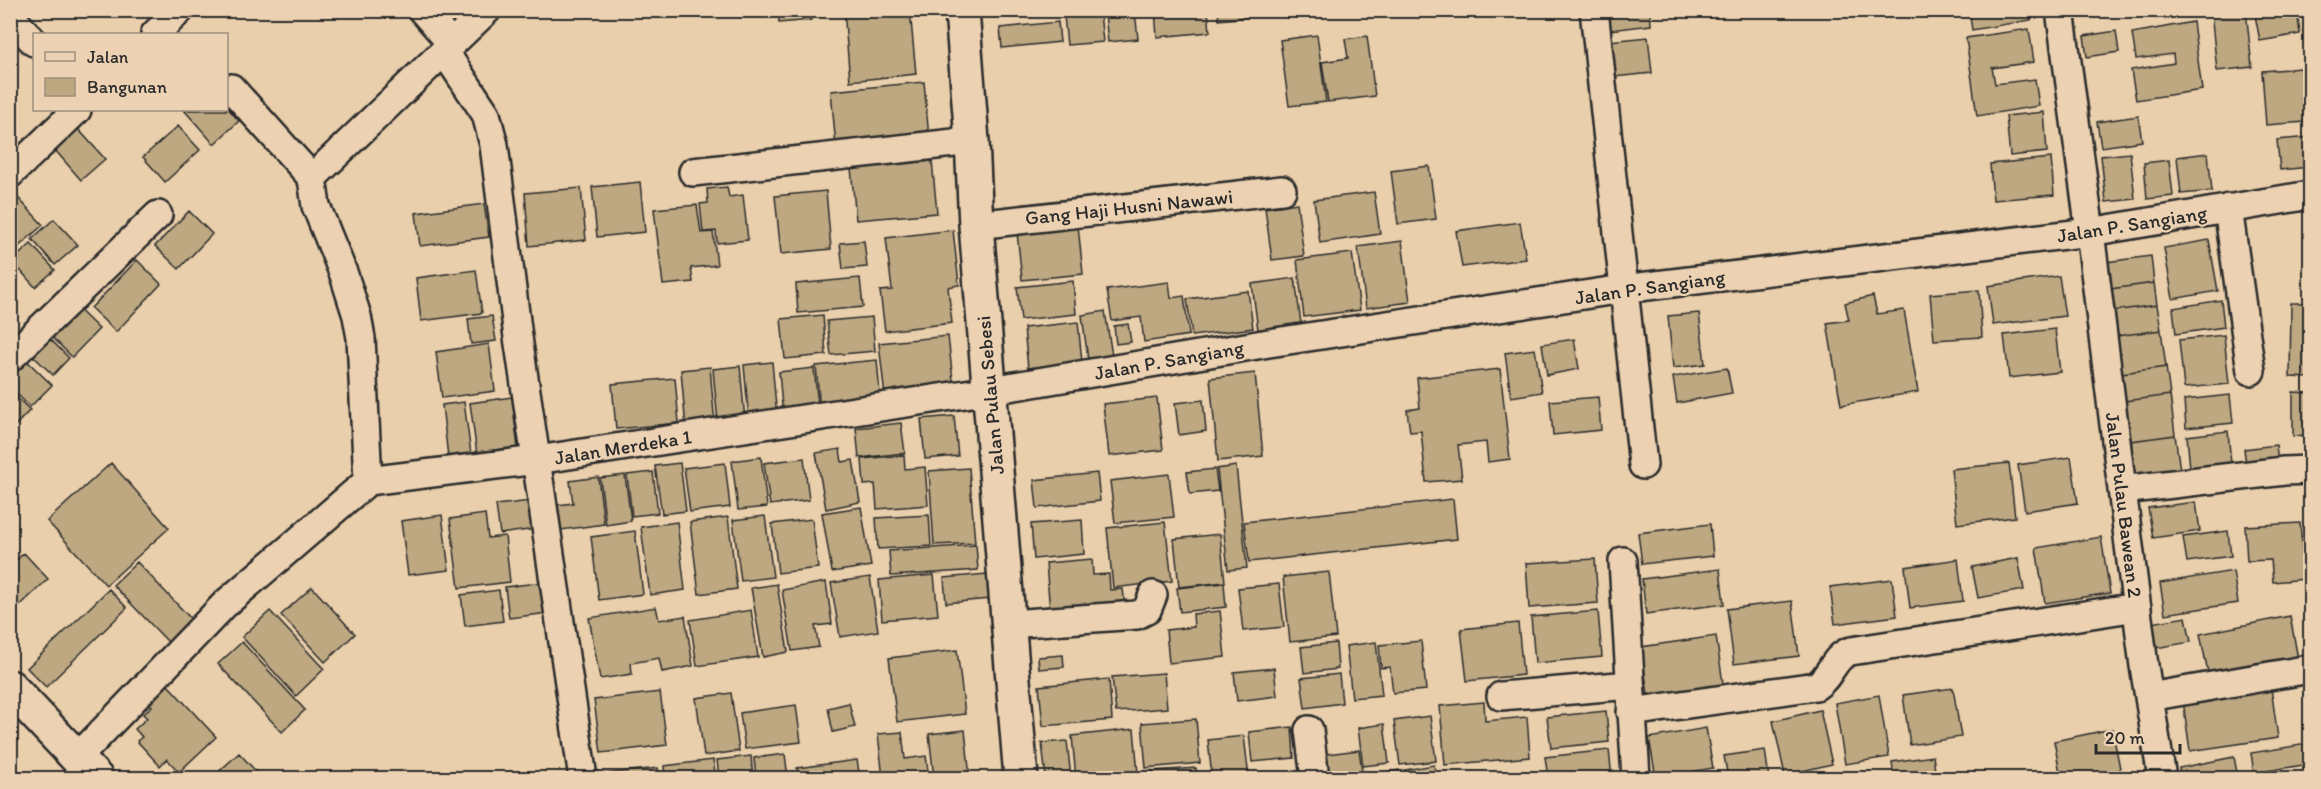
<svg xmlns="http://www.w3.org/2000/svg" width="2321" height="789" font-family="Itim,sans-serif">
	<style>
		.building { fill: #bda881; stroke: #2b2b2b; stroke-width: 1.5 }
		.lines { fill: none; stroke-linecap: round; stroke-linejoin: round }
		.street-casing { stroke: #2b2b2b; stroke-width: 32 }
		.secondary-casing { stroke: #2b2b2b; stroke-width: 38 }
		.street { stroke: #ecd2b3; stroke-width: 27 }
		.secondary { stroke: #ecd2b3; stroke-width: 33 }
		.labels { text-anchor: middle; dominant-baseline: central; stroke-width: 4.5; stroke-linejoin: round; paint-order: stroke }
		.street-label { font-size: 20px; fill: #2b2b2b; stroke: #ecd2b3 }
	</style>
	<rect width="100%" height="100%" fill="#e9cfab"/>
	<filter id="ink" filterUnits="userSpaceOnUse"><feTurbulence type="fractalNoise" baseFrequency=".0167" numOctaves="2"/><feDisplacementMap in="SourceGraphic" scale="12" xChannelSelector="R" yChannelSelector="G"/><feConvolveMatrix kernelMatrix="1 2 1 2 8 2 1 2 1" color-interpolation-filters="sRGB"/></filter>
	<g filter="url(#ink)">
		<path class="building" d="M778 10H810L811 20 779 23Z
			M844 10H910L916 74 850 81Z
			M1155 10H1208L1210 32 1157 37Z
			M1218 10H1246L1247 17 1219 20Z
			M1600 10H1650L1651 25 1602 31Z
			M1969 10H2029L2031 20 1972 30Z
			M2163 10H2198V11L2164 16Z
			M2246 10 2252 67 2217 71 2211 12Z
			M2254 10H2297L2300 34 2260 41Z
			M1135 11 1138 39 1108 42 1105 14Z
			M1100 13 1103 42 1067 45 1064 16Z
			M1058 22 1060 42 1002 48 1000 28Z
			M2193 22 2202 90 2136 100 2131 70 2174 63 2173 54 2136 59 2132 33Z
			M2029 29 2034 62 1992 68 1995 84 2035 79 2039 106 1977 116 1966 38Z
			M2116 31 2119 52 2087 57 2084 36Z
			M1317 35 1326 102 1289 106 1280 40Z
			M1367 36 1375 96 1328 102 1322 62 1348 58 1345 39Z
			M1648 37 1652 73 1604 78 1600 42Z
			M2301 68 2305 122 2266 125 2262 71Z
			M924 82 929 138 836 147 831 91Z
			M226 106 239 121 214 144 184 110H226Z
			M2044 112 2047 152 2010 156 2006 116Z
			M2138 116 2142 141 2101 147 2097 122Z
			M71 121 105 159 81 180 48 142Z
			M178 126 200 150 165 182 143 157Z
			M2310 137V167L2280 170 2277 140Z
			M2130 153 2135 199 2106 202 2101 156Z
			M2208 153 2212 191 2181 194 2177 157Z
			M2051 158 2054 195 1993 200 1990 164Z
			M2169 160 2173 196 2147 199 2144 163Z
			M932 161 937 213 856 220 851 168Z
			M1429 166 1436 219 1398 224 1391 171Z
			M640 182 645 232 597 237 592 187Z
			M727 187 729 197 743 195 748 240 717 243 716 231 703 232 700 204 708 203 707 189Z
			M581 188 586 240 529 246 525 193Z
			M10 189 43 225 10 254Z
			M826 191 831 249 781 254 775 196Z
			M1374 192 1380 234 1320 243 1314 200Z
			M1297 203 1304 256 1272 260 1265 208Z
			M484 204 489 237 420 246 416 213Z
			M697 205 701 233 713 232 717 265 691 268 693 282 663 285 654 209Z
			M189 211 212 234 179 269 155 246Z
			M54 219 78 245 55 265 32 239Z
			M1520 222 1526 259 1462 267 1456 231Z
			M1078 226 1083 274 1022 280 1017 232Z
			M953 230 959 285 948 287 952 323 885 331 880 291 892 290 886 238Z
			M2209 240 2218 291 2173 299 2164 248Z
			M864 241 867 267 843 269 840 243Z
			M1402 241 1410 302 1366 308 1358 247Z
			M31 244 55 270 35 287 12 261Z
			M1352 253 1360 310 1304 317 1297 260Z
			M2151 256 2154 283 2110 289 2106 262Z
			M137 260 161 284 116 332 91 308Z
			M476 270 482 313 421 321 416 278Z
			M2059 276 2065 316 1993 325 1988 286Z
			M860 278 863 307 798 313 796 284Z
			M1295 278 1301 324 1258 330 1252 284Z
			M1073 281 1076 314 1021 320 1017 287Z
			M1169 282 1171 298 1184 296 1189 335 1144 342 1141 317 1112 321 1107 290Z
			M2154 283 2157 305 2113 311 2110 289Z
			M1979 290 1982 337 1934 340 1930 294Z
			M1248 291 1253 328 1192 336 1187 299Z
			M1873 296 1877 314 1904 310 1918 392 1841 405 1827 323 1849 320 1845 303Z
			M2221 300 2224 327 2176 334 2173 308Z
			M70 301 99 329 72 357 44 329Z
			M2291 303H2310V378L2290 377Z
			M2157 305 2161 330 2117 336 2113 311Z
			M1105 311 1112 356 1088 360 1082 315Z
			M1699 313 1705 364 1673 368 1668 316Z
			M823 315 826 355 785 359 781 319Z
			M492 316 496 341 471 344 468 319Z
			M872 317 875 351 831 355 827 321Z
			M1078 322 1082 362 1028 368 1024 328Z
			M1128 324 1131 342 1116 344 1114 326Z
			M2055 329 2060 372 2009 378 2004 335Z
			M2161 330 2166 367 2122 373 2117 336Z
			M43 332 69 358 53 375 27 350Z
			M2224 335 2229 384 2184 388 2179 340Z
			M948 336 954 390 885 397 879 343Z
			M1574 339 1579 369 1547 375 1542 344Z
			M489 344 495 391 442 398 436 352Z
			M1535 349 1542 392 1511 397 1505 353Z
			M24 358 52 385 30 407 10 387V372Z
			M877 360 881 405 820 410 816 366Z
			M772 362 777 418 749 421 744 365Z
			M740 366 745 420 718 423 713 369Z
			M710 367 715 426 686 429 681 370Z
			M2166 367 2170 395 2125 401 2122 373Z
			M814 368 819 415 783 418 779 372Z
			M1727 368 1732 393 1677 403 1673 377Z
			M1500 369 1510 459 1488 462 1486 442 1458 445 1462 479 1426 482 1421 431 1410 432 1407 410 1420 408 1417 378Z
			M1255 373 1263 456 1218 461 1210 378Z
			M675 378 679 423 616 429 612 384Z
			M10 391 30 410 10 431Z
			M2293 392 2310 393V437L2293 436Z
			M2170 395 2175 435 2131 441 2125 401Z
			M2230 395 2233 423 2186 428 2184 400Z
			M512 397 518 449 477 454 470 403Z
			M1598 397 1601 430 1553 435 1550 401Z
			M1157 398 1163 450 1109 456 1103 404Z
			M1203 400 1206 431 1179 435 1175 403Z
			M464 402 471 454 448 457 442 405Z
			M954 416 958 456 925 459 921 419Z
			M901 423 905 453 859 458 856 428Z
			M2228 431 2231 464 2190 468 2187 436Z
			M2175 435 2181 477 2136 483 2131 441Z
			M2276 445 2278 462 2246 465 2244 449Z
			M840 449 842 462 853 460 860 502 826 509 816 453Z
			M904 455 905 469 925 467 928 505 877 509 875 484 864 485 862 459Z
			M761 457 767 507 738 510 732 461Z
			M2071 457 2078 503 2025 511 2018 465Z
			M804 458 809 500 770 505 764 463Z
			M111 463 169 528 106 585 47 521Z
			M680 463 686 511 662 514 655 466Z
			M725 463 730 507 690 512 684 468Z
			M2009 463 2015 517 1957 524 1951 469Z
			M1236 466 1247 568 1228 570 1217 469Z
			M969 468 975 543 934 545 929 471Z
			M1215 469 1218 491 1190 494 1187 472Z
			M653 472 658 513 632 516 627 475Z
			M1097 473 1100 501 1037 508 1034 480Z
			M1169 474 1174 517 1115 523 1110 481Z
			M625 475 631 521 606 525 600 478Z
			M598 477 604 524 561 530 558 505 573 503 570 481Z
			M1453 499 1457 539 1249 562 1244 522Z
			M531 501 535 529 500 534 496 505Z
			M2196 502 2200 531 2153 538 2148 508Z
			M861 507 871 566 832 572 822 513Z
			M485 514 488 538 505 536 510 582 459 588 450 519Z
			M442 515 449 570 408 575 401 521Z
			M929 515 931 546 878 549 876 518Z
			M765 516 773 577 741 581 733 520Z
			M728 517 737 589 699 594 690 522Z
			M812 519 818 568 778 573 772 524Z
			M1082 520 1084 554 1034 559 1031 524Z
			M677 522 685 590 650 595 641 527Z
			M1165 522 1172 581 1113 588 1107 528Z
			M2300 523 2305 579 2273 582 2271 560 2247 561 2245 526Z
			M1710 524 1713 556 1642 564 1638 533Z
			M635 531 643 594 599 600 591 537Z
			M2228 531 2231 556 2187 562 2183 537Z
			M1220 534 1225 582 1179 587 1174 539Z
			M2101 537 2110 593 2045 603 2036 548Z
			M976 545 978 570 891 576 889 551Z
			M24 553 48 579 11 614 10 566Z
			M2018 558 2024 590 1978 598 1972 567Z
			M1092 559 1093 575 1109 574 1110 590 1123 589 1125 606 1050 612 1046 563Z
			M1595 559 1598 603 1529 608 1526 563Z
			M1958 559 1963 601 1910 608 1905 567Z
			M137 562 193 621 170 644 113 585Z
			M1720 569 1724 604 1646 614 1642 579Z
			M2233 571 2238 603 2165 614 2160 583Z
			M1329 572 1336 637 1290 642 1283 577Z
			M987 574 990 599 946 603 944 578Z
			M934 575 938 615 882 620 879 580Z
			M870 577 878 631 840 637 831 583Z
			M1892 579 1897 616 1835 624 1830 587Z
			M544 582 548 613 509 618 505 587Z
			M826 582 832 624 815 626 819 647 792 651 782 590Z
			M1224 583 1226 607 1180 612 1177 588Z
			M777 584 788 652 763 657 751 588Z
			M1279 584 1284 627 1243 631 1238 588Z
			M312 587 355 634 325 662 281 615Z
			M109 589 127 608 46 687 27 668Z
			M499 590 503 621 465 626 461 595Z
			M1792 601 1799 656 1734 664 1727 609Z
			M656 607 659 620 685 616 693 666 662 672 659 658 631 663 632 674 600 679 589 618Z
			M751 610 758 657 697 666 690 620Z
			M270 611 324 669 296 696 242 637Z
			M1220 611 1225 657 1169 663 1166 630 1194 627 1193 614Z
			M1598 611 1602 657 1535 663 1531 617Z
			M2290 616 2299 664 2210 682 2200 634Z
			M2186 617 2191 642 2156 648 2151 623Z
			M1518 623 1523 675 1467 681 1461 629Z
			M1716 636 1724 690 1649 701 1641 647Z
			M1421 641 1426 690 1393 693 1390 667 1381 668 1379 645Z
			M242 642 305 710 282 732 218 664Z
			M1376 642 1382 695 1352 698 1346 646Z
			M1336 643 1338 669 1304 673 1301 647Z
			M957 650 965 714 897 722 889 658Z
			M1063 655 1064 667 1039 669 1038 657Z
			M1274 668 1277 696 1237 701 1234 672Z
			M1164 673 1167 708 1116 712 1112 677Z
			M1339 674 1342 703 1305 708 1301 678Z
			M1109 679 1112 720 1043 726 1039 686Z
			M167 684 216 737 179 772 167 759 160 766 137 741 142 737 135 729 147 718 143 714 152 706 148 702Z
			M1953 688 1961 737 1910 745 1903 695Z
			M2271 688 2278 738 2190 751 2183 701Z
			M660 692 667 745 601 753 594 700Z
			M731 693 739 751 704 756 696 698Z
			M1879 695 1889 757 1845 764 1835 703Z
			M1484 702 1485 721 1527 717 1530 757 1445 765 1440 706Z
			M849 703 855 727 833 732 828 708Z
			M796 705 801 742 745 749 740 713Z
			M1820 710 1832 764 1785 775 1773 721Z
			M1606 711 1609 742 1551 748 1547 717Z
			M1430 716 1436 761 1400 765 1394 721Z
			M1196 719 1200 763 1146 768 1142 723Z
			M1384 724 1389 763 1363 766 1358 728Z
			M1292 727 1294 758 1252 762 1249 732Z
			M1706 728 1713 768 1656 778 1649 738Z
			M1134 729 1138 774 1076 778 1072 736Z
			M2112 729 2122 778H2061L2054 741Z
			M965 730 970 778H934L929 734Z
			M902 732 905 759 926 756 929 778H883L878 734Z
			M1244 736 1249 778H1212L1208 740Z
			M1067 741 1071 778H1046L1042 743Z
			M2307 744 2309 764 2254 773 2251 753Z
			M1359 750 1363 778H1322L1319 755Z
			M1609 750 1612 778H1548L1545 757Z
			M1765 750 1769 778H1728L1724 756Z
			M239 753 262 778H212Z
			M785 754 788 778H756L754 758Z
			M751 756 753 778H719L717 760Z
			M1933 756 1936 778H1894L1892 762Z
			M2234 757 2238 778H2181L2179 768Z
			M713 760 716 778H665L664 766Z
			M857 760 860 778H798L797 768Z
			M1434 765 1436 778H1406L1404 770Z
			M658 768 660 778H605L604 774Z
			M1196 768 1197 778H1140V772Z
			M1399 770 1400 778H1370V775Z
			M2307 774 2308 778H2280Z"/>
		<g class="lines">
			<defs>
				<path id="street" d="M422 10 452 44
					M1594 10 1643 465
					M2060 10 2090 232 2144 666 2162 778
					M10 16 34 42
					M155 34 180 10
					M444 51 486 114 494 145 518 337 583 778
					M231 88 312 178 316 206 344 275 357 316 361 338 368 481
					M693 172 972 141
					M10 174 77 110
					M312 178 487 10
					M2228 208 2251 371
					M976 225 1282 190
					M10 358 158 215
					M2122 490 2284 471 2310 470
					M1623 561 1636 778
					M1008 624 1137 615 1147 610 1153 595
					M1501 696 1630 685
					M2149 697 2310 669
					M1631 712 1816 686C1831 677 1833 656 1851 651L2137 607
					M1309 730 1315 778
					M77 758 225 604 368 481 537 460 991 390 1269 343 1623 289 2090 232 2310 195"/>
				<path id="secondary" d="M962 10 972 141 976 225 1021 778
					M10 687 96 778"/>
			</defs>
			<use href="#street" class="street-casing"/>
			<use href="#secondary" class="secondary-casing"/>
			<use href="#street" class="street"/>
			<use href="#secondary" class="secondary"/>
		</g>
	</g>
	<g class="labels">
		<g class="street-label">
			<text transform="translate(1129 207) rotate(-6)">Gang Haji Husni Nawawi</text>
			<text transform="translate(2132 224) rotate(-9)">Jalan P. Sangiang</text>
			<text transform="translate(1650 287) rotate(-8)">Jalan P. Sangiang</text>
			<text transform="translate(1169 360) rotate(-10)">Jalan P. Sangiang</text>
			<text transform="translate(990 395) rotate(-95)">Jalan Pulau Sebesi</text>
			<text transform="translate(623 447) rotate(-9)">Jalan Merdeka 1</text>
			<text transform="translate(2124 505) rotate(83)">Jalan Pulau Bawean 2</text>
		</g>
	</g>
	<rect width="2321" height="789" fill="none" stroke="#ecd2b3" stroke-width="36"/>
	<rect x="18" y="18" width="2285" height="753" fill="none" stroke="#2b2b2b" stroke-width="2" filter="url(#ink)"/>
	<rect x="33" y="33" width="195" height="78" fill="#ecd2b3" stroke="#9f8f7d" stroke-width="1.5"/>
	<rect x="45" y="52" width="30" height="9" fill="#ecd2b3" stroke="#9f8f7d" stroke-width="1.5"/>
	<text x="87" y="63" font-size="18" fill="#2b2b2b">Jalan</text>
	<rect x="45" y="78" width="30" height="18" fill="#bda881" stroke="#9f8f7d" stroke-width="1.5"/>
	<text x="87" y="93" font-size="18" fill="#2b2b2b">Bangunan</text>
	<path d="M2096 744v9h84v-9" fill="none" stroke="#2b2b2b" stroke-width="3"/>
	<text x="2105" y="744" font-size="18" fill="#2b2b2b" stroke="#ecd2b3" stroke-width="4.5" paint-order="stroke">20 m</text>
</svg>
